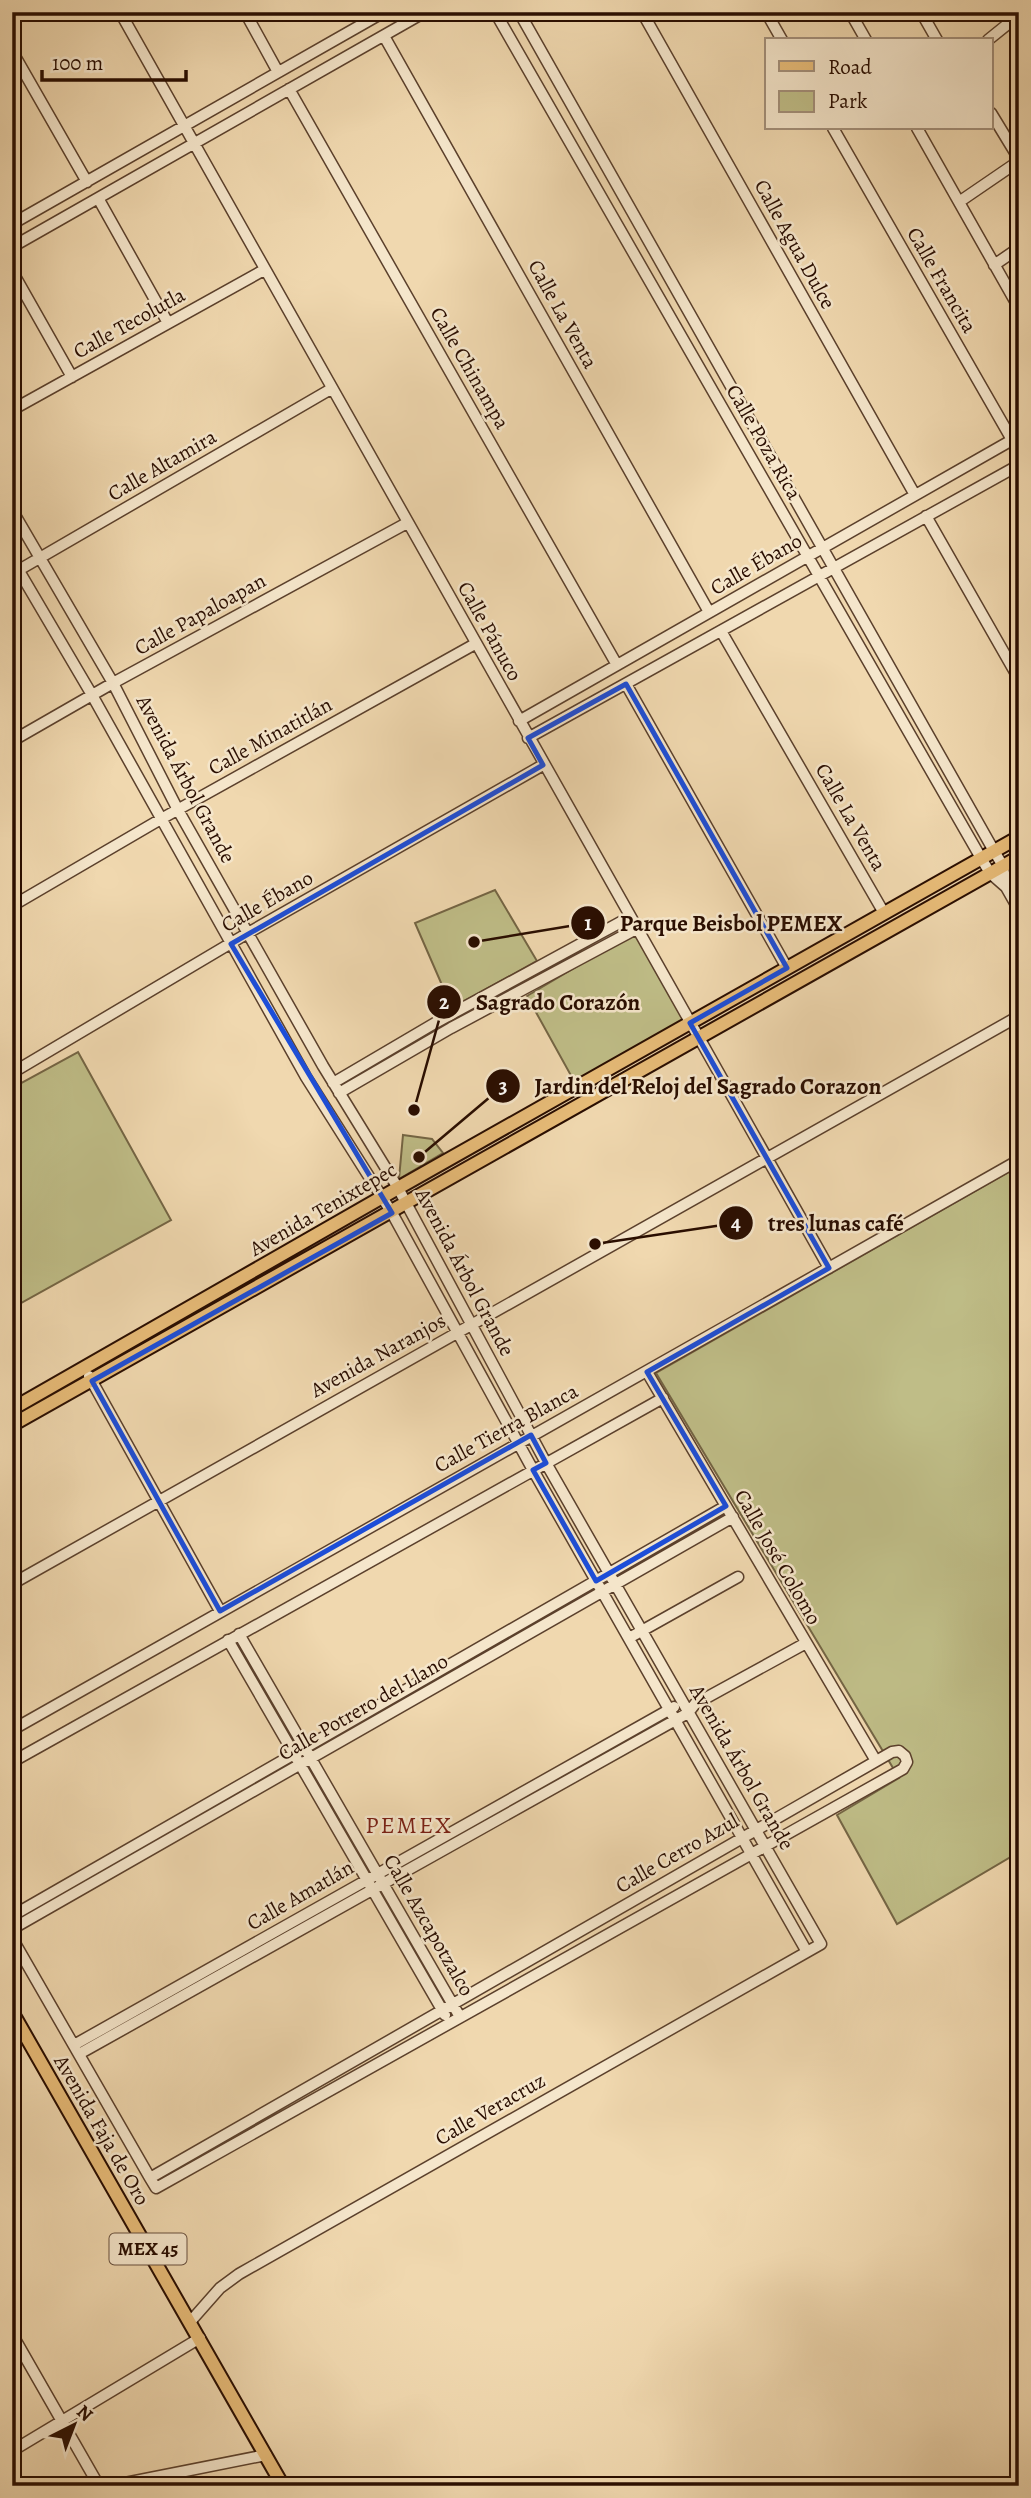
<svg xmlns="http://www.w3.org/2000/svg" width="1031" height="2498" font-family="Alegreya,serif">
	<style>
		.green { fill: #bfbd87; stroke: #746544; stroke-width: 2 }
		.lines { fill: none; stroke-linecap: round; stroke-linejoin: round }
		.minor-casing { stroke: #5b402c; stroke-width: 13 }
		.major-casing { stroke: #290d00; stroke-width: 16 }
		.minor { stroke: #f5e6cb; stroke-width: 10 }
		.major { stroke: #e8bc78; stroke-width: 12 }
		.marked { fill: none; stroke: #1d4ed8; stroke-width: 5; stroke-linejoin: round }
		.labels { text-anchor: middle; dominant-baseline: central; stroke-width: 5; stroke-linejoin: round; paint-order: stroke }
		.shield { fill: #f5e6cb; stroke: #664e3d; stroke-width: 2 }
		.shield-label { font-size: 19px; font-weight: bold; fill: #290d00 }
		.street-label { font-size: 21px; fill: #290d00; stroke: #f5e6cb }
		.quarter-label { font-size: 24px; letter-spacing: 2px; fill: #7a1f14; stroke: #f5e6cb }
		.leader { fill: none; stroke: #290d00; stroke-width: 2.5 }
		.callout-dot { fill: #290d00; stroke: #f5e6cb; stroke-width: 2.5 }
		.mark-label { font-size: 21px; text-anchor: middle; font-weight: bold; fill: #fff }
		.callout-label { font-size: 23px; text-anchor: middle; font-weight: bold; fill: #290d00; stroke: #f5e6cb; stroke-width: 5; stroke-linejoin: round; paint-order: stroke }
	</style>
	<rect width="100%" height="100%" fill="#f0d8af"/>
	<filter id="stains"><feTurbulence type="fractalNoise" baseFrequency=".00286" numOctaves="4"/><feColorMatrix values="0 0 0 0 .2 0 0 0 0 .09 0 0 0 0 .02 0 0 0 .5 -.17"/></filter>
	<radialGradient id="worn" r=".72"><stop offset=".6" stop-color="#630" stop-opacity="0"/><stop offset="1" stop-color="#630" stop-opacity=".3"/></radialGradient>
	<path class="green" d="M495 890 537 961 452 1008 415 923Z
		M635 932 684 1020 574 1081 527 996Z
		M78 1052 171 1220 12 1308V1088Z
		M403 1135 432 1139 443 1153 399 1179Z
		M1019 1166V1852L897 1924 837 1815 899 1778 656 1373Z"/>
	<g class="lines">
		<defs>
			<path id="minor" d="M120 12 829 1268
				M245 12 278 72
				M495 12 981 858 990 873 1006 887
				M519 12 994 851 1003 866 1006 887 1019 910
				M642 12 915 495
				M766 12 782 40
				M850 12 866 40
				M921 12 937 40
				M384 36 709 612
				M988 40 1019 15
				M12 51 87 182
				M289 89 617 665
				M991 113 1019 159
				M833 128 1019 452
				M917 128 1019 308
				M98 198 168 323
				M959 202 1019 161
				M12 224 384 12
				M12 247 425 12
				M994 265 1019 248
				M12 271 72 377
				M12 410 264 270
				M12 510 113 683 178 810 323 1066 398 1188 546 1463 821 1944 239 2274 220 2288 190 2322
				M926 516 1019 679
				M12 559 92 695 306 1077 392 1213 533 1470 807 1952
				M12 574 331 389
				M721 631 884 913
				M626 684 787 968
				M519 721 1012 440
				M528 738 1019 465
				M12 741 113 683 407 523
				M12 906 161 819 475 644
				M12 1073 248 933 543 765
				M333 1083 435 1023 630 917
				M339 1093 451 1028 636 929
				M647 1372 876 1761
				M89 1376 220 1611
				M12 1584 1019 1016
				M239 1634 460 2017
				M629 1638 738 1577
				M228 1640 445 2015
				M12 1730C347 1538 684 1351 1019 1160
				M12 1762 663 1398
				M12 1916 726 1506
				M12 1929 733 1517
				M12 1938 150 2178 156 2188 903 1769 907 1762 905 1756 899 1751 892 1752 150 2178
				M74 2045 674 1707
				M79 2054 688 1713 695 1704 806 1643
				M12 2334 99 2486
				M12 2451 200 2338
				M110 2486 266 2455"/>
			<path id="major" d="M12 1409 398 1188 1019 837
				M12 1425 1019 857
				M12 2012 283 2486"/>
		</defs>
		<use href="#minor" class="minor-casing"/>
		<use href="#major" class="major-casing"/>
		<use href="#minor" class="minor"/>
		<use href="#major" class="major"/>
	</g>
	<path class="marked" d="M626 684 787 968 690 1023 829 1268 647 1372 726 1506 596 1581 533 1470 546 1463 531 1435 220 1611 92 1381 392 1213 231 944 543 765 528 738Z"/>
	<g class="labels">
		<rect class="shield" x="109.5" y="2233.5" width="77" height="31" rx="5"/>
		<g class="shield-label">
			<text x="148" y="2249">MEX 45</text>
		</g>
		<g class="street-label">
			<text transform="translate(795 244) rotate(61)">Calle Agua Dulce</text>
			<text transform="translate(942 280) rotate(60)">Calle Francita</text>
			<text transform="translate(563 314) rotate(61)">Calle La Venta</text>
			<text transform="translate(129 323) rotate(-29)">Calle Tecolutla</text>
			<text transform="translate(470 368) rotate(60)">Calle Chinampa</text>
			<text transform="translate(764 442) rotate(60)">Calle Poza Rica</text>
			<text transform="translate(162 465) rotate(-30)">Calle Altamira</text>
			<text transform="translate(756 564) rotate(-30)">Calle Ébano</text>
			<text transform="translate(200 614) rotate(-29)">Calle Papaloapan</text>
			<text transform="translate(490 631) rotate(61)">Calle Pánuco</text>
			<text transform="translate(270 736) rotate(-29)">Calle Minatitlán</text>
			<text transform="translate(186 779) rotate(62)">Avenida Árbol Grande</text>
			<text transform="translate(851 817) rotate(60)">Calle La Venta</text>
			<text transform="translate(267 901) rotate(-30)">Calle Ébano</text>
			<text transform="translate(323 1209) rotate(-30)">Avenida Tenixtepec</text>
			<text transform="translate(465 1272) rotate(62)">Avenida Árbol Grande</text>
			<text transform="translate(378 1355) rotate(-29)">Avenida Naranjos</text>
			<text transform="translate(506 1428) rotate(-29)">Calle Tierra Blanca</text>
			<text transform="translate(778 1557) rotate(60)">Calle José Colomo</text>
			<text transform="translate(363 1707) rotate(-30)">Calle Potrero del Llano</text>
			<text transform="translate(742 1767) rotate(60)">Avenida Árbol Grande</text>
			<text transform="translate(677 1853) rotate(-30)">Calle Cerro Azul</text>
			<text transform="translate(300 1895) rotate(-30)">Calle Amatlán</text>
			<text transform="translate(429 1925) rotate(60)">Calle Azcapotzalco</text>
			<text transform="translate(490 2109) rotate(-30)">Calle Veracruz</text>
			<text transform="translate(102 2130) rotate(60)">Avenida Faja de Oro</text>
		</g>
		<g class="quarter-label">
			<text x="409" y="1825">PEMEX</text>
		</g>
	</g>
	<path class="leader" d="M474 942L588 923M414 1110L444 1002M419 1157L503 1086M595 1244L736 1223"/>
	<g class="callout-dot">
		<circle cx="474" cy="942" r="7"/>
		<circle cx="414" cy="1110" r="7"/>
		<circle cx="419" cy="1157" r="7"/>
		<circle cx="595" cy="1244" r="7"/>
		<circle cx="588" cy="923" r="18"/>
		<circle cx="444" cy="1002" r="18"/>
		<circle cx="503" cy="1086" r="18"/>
		<circle cx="736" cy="1223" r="18"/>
	</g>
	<g class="mark-label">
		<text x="588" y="930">1</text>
		<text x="444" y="1009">2</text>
		<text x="503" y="1093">3</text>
		<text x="736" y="1230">4</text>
	</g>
	<g class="callout-label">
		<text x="731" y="931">Parque Beisbol PEMEX</text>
		<text x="558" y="1010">Sagrado Corazón</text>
		<text x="708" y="1094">Jardin del Reloj del Sagrado Corazon</text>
		<text x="836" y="1231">tres lunas café</text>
	</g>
	<rect width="1031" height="2498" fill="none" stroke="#f0d8af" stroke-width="42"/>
	<rect x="14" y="14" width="1003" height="2470" fill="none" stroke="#290d00" stroke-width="3.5"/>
	<rect x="21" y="21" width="989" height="2456" fill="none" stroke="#290d00" stroke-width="2"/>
	<rect x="765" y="38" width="228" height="91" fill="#f5e6cb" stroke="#a38f7a" stroke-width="2"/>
	<rect x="779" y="61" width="35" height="10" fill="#e8bc78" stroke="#a38f7a" stroke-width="2"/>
	<text x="828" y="74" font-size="21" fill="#290d00">Road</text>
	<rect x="779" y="91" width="35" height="21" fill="#bfbd87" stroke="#a38f7a" stroke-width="2"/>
	<text x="828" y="108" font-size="21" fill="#290d00">Park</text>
	<g transform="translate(74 2425) rotate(42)" stroke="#f5e6cb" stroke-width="5" paint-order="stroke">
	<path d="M0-5L12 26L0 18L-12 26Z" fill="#290d00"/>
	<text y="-10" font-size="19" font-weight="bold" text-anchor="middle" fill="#290d00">N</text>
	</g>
	<path d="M42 70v10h144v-10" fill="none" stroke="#290d00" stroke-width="3.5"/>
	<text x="52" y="70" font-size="21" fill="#290d00" stroke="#f5e6cb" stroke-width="5" paint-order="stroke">100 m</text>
	<rect width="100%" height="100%" filter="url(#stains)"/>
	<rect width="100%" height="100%" fill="url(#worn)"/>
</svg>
